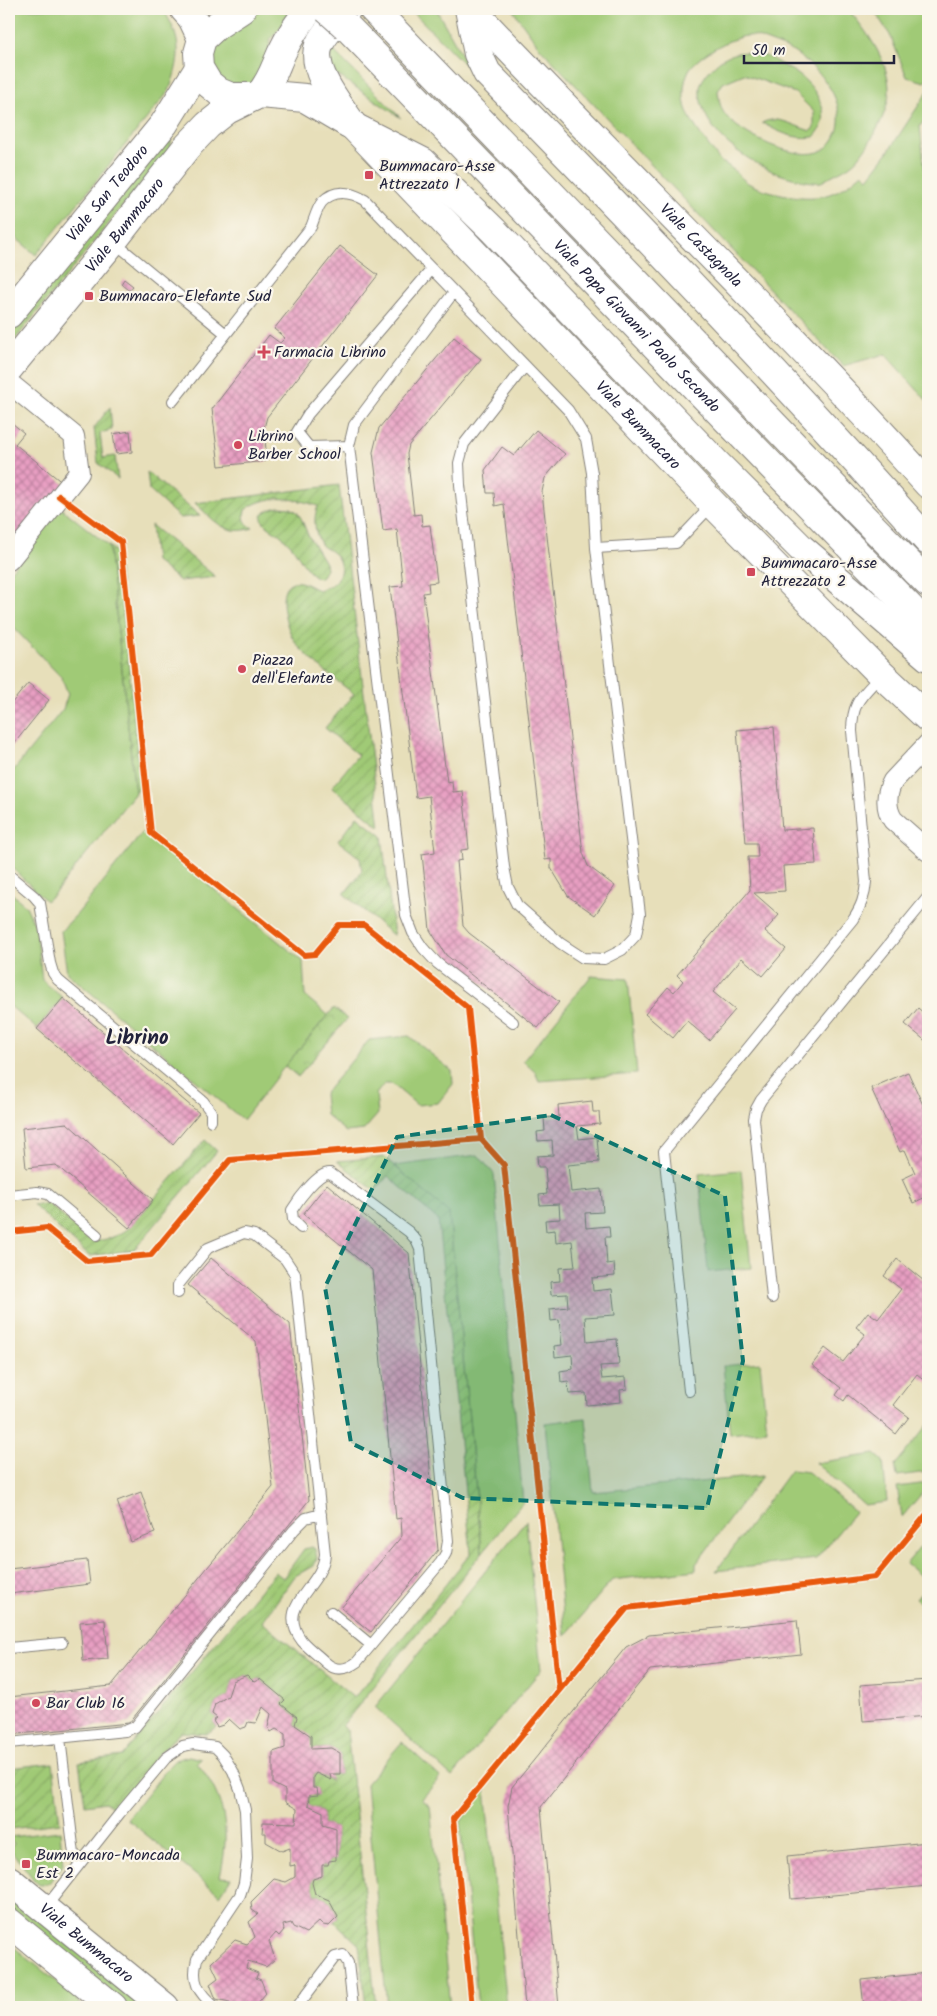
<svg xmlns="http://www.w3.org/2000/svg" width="937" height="2016" font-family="Kalam,sans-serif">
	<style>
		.grass { fill: #a0ca76; stroke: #617658 }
		.park { fill: url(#park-crowns); stroke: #617658 }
		.garden { fill: url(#garden-furrows); stroke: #617658 }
		.building { fill: url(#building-cross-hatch) }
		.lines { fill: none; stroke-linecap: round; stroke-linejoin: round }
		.service-casing { stroke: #84807a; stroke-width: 12 }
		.minor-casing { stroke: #84807a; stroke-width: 22 }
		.secondary-casing { stroke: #84807a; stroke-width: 30 }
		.primary-casing { stroke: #84807a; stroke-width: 30 }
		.service { stroke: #fff; stroke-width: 10 }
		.minor { stroke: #fff; stroke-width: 20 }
		.secondary { stroke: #fff; stroke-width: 28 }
		.primary { stroke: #fff; stroke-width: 28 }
		.primary-bridge-casing { stroke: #84807a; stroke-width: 30; stroke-linecap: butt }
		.primary-bridge { stroke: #fff; stroke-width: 28 }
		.cycleway-casing { stroke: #fbf7ec; stroke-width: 9 }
		.cycleway { stroke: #e8590c; stroke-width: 6 }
		.marked { fill: #0f766e; fill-opacity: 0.2; stroke: #0f766e; stroke-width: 4; stroke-dasharray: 10 6; stroke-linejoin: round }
		.poi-dot { fill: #d1495b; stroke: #fbf7ec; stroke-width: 2 }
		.labels { text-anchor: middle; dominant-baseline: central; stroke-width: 4.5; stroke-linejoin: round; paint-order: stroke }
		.poi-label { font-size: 16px; fill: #22223b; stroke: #fbf7ec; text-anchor: start }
		.street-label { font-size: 16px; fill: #22223b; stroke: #fbf7ec }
		.district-label { font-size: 21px; font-weight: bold; fill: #22223b; stroke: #fbf7ec }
	</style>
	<defs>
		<pattern id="park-crowns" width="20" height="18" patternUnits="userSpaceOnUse" patternTransform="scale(1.25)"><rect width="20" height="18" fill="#a0ca76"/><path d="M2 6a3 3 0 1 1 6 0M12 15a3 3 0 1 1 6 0" fill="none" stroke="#8aad67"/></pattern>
		<pattern id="garden-furrows" width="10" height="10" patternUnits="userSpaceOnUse" patternTransform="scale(1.25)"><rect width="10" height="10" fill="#a0ca76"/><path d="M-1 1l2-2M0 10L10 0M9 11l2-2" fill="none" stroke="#8aad67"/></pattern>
		<pattern id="building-cross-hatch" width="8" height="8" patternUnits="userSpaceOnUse" patternTransform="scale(1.25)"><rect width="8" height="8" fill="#e89fc2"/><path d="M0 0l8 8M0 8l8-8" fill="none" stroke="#bc819f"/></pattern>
	</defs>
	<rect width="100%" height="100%" fill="#fbf7ec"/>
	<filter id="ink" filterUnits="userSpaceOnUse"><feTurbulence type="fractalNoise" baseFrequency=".02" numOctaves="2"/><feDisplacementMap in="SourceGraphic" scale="10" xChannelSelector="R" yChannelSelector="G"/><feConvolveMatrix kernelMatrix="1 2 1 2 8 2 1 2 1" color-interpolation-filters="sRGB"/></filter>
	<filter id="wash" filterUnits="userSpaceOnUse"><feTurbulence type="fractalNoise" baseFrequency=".0096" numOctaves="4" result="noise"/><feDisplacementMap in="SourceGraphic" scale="20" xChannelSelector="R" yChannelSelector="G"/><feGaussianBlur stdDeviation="1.12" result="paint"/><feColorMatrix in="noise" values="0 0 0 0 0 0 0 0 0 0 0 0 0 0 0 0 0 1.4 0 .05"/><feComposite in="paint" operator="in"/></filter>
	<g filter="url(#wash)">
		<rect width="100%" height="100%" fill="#e7dfba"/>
		<path class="grass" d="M9 9H163C183 41 181 57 169 91L36 255 9 232Z
			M261 9H295L270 40 268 60 252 84 222 83 208 56 210 47 231 28 246 24Z
			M410 9H436L471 71Z
			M512 9H848C866 31 888 59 889 89 890 109 872 141 859 157 852 166 841 171 831 176 828 178 824 181 821 182 811 184 783 176 774 172 749 160 723 145 709 121 704 112 699 100 700 89 700 84 703 79 706 75 719 58 732 50 754 53 764 54 774 60 782 65 798 73 809 81 818 97 826 113 826 124 814 137 794 140 779 132 762 123 778 114 795 127 811 131L814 127V112L795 93 744 74 723 83 718 91C719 99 720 107 724 113 737 134 800 164 823 150 830 146 836 137 838 129 846 96 815 65 790 50 783 46 775 44 768 41 764 40 759 37 754 36 737 33 698 55 689 70 683 82 682 99 687 111 692 125 711 148 721 162 732 166 738 176 748 183 758 189 769 191 781 194 816 201 835 198 862 173L868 178 888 152 928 91V116L920 126 928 199V402L885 354 843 366 540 48Z
			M873 9H928V76L925 82 907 77 890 35Z
			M328 45 401 118 333 72Z
			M167 138 171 141V146L9 347V329L163 140Z
			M61 508 109 546 135 793 54 894 46 901 9 865V776L63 709 68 694 62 678 9 623V573Z
			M143 832 303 961 305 996 328 1015 285 1066 243 1120 67 973 61 931 78 913Z
			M9 891 26 906 36 928 42 980 63 998 37 1029 9 1005Z
			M591 976 628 979 637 1074 539 1081 535 1072 523 1061Z
			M409 1036 452 1071 453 1084 438 1103 417 1105 392 1084H384L376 1094 378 1114 364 1130 346 1132 326 1115 324 1094 369 1040Z
			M478 1155 494 1174 523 1502 482 1553 449 1213 394 1166Z
			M741 1170 751 1268 708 1272 699 1174Z
			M760 1362 767 1430 730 1434 723 1366Z
			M586 1418 593 1492 762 1476 696 1564V1570L612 1580 565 1636 545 1423Z
			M928 1425V1472L897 1476 895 1465Z
			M875 1454 883 1461 887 1502 864 1505 815 1463Z
			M791 1470 808 1472 855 1512 816 1559 716 1571Z
			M928 1483V1486L902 1517 897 1487Z
			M526 1521 541 1670 452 1777 375 1707Z
			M928 1538V1582L906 1564Z
			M928 1585V1609L916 1599Z
			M402 1742 440 1777 422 1799 430 1806 450 2007H387L366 1784Z
			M189 1756 201 1759 197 1763C227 1800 230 1832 220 1877L231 1878 220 1895 127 1819 171 1764 175 1760Z
			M485 1789 507 2007H478L460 1822Z
			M60 1831 63 1865 49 1883 40 1884 34 1880 10 1849 14 1843 9 1839 10 1837Z
			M9 1893 149 2007H130L9 1908Z
			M9 1943 75 1997 83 2007H9Z"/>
		<path class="park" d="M334 1008 347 1019 298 1077 285 1066Z"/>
		<path class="garden" d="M110 407 112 430 100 433 103 458 115 456 118 479 98 463 94 428Z
			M147 472 200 516 180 518 149 490Z
			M339 485 380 827 332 787 358 755 325 728 354 694C338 681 320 669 306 654 299 648 293 640 290 632 284 619 274 578 300 582 306 583 313 588 318 590 323 588 329 587 333 584 343 576 343 561 333 553 329 549 323 548 321 544 314 532 313 518 318 506 294 498 267 493 245 510 243 519 245 524 253 528 225 537 214 520 195 503Z
			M280 507 291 508 297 512 301 518 308 535 325 563 326 569 321 578C309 578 300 557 293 548 289 543 284 538 279 534 275 531 270 529 266 525 254 514 272 508 280 507Z
			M151 525 216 577 180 581 155 561Z
			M109 546 117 553 141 785 135 793Z
			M357 816 382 836 394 936 344 894 362 871 360 858 338 841Z
			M205 1140 217 1151 134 1250 89 1256 33 1205 48 1204 93 1242C107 1239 118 1237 129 1228Z
			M384 1157 449 1213 482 1553 342 1726 347 1730 376 2007H366L359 1945 334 1921 338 1917 329 1900 315 1894 312 1883 313 1879 322 1876V1865H328L329 1861 336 1860V1828L323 1824V1812L308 1805 309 1796 317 1795V1788H313V1777L316 1773 330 1780V1774H340V1753L331 1748 311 1749 295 1725 297 1717 281 1704 285 1700 260 1679 254 1682 247 1675 233 1681 228 1696 215 1704 212 1714 217 1718 213 1721 217 1727 206 1734 181 1732 159 1753 114 1809 105 1802 85 1805 79 1762 122 1756 275 1572 283 1578 304 1549 312 1547 315 1549 317 1558 313 1566 295 1576 262 1622 354 1698 471 1553 438 1220 388 1176 375 1191 337 1161Z
			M53 1763 60 1823 9 1829V1768Z"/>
		<g id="blocks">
			<path class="building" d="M340 246 378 275 267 417 264 428 267 461 219 466 212 409 269 335 280 343 285 338 274 329Z
				M124 279 133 286 129 291 121 284Z
				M454 337 481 359 409 445 407 454 414 515 421 514 422 526 430 525 437 582 428 583 429 592 423 593 447 782 452 781 453 792 463 791 469 849 461 850 462 860 457 861 463 926 469 933 559 1002 538 1028 446 955 430 930 422 854 435 852 429 796 416 798 390 587 403 586 397 529 383 531 373 452 379 428Z
				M12 423 24 433 15 444 64 484 9 551V427Z
				M536 430 565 454 545 478 542 492 583 853 588 866 615 886 595 915 568 896 551 868V859L545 860 504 504 495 506 494 493H487L485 470 502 447 514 456Z
				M130 431 132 452 116 454 113 434Z
				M28 683 49 700 9 750V702L11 704Z
				M774 727 782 830 813 828 816 864 783 866 785 891 754 893 779 915 765 931 786 949 763 976 742 958 713 992 735 1010 709 1040 687 1021 673 1038 645 1014 668 987 674 992 683 981 677 975 750 890 748 857H758L757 843H746L737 730Z
				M63 998 199 1113 173 1144 37 1029Z
				M918 1008 928 1017V1043L905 1024Z
				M908 1072 928 1116V1196L913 1203 902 1179 915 1173 905 1150 900 1152 871 1088Z
				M592 1101 593 1112H599L600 1124 577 1126 579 1139 597 1137 599 1162 568 1165 571 1192 601 1189 603 1212 585 1213 586 1228 609 1226 610 1237H605L607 1264 614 1263 615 1276 592 1278 593 1291 612 1289 615 1315 585 1317 587 1342 617 1339 619 1365 600 1366 602 1379 626 1377 627 1389 620 1390 621 1402 587 1405 586 1393 569 1394 568 1381 561 1382 560 1371 573 1369 572 1355 555 1357 554 1346 562 1345 559 1320 551 1321 550 1309 568 1307 567 1294 551 1295 550 1282 560 1281 559 1268 575 1267 572 1241 556 1243 555 1230 546 1231 545 1220 560 1219 559 1204 540 1205 539 1195 547 1194 545 1167H538L537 1156 553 1155 552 1140 538 1141 537 1132 545 1131 544 1118 559 1117 558 1105Z
				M67 1123 153 1200 129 1228 56 1165 26 1168 22 1128Z
				M327 1184 409 1253 438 1550 371 1632 341 1608 402 1536 401 1518 396 1519 372 1270 303 1214Z
				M211 1258 290 1324 309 1500 129 1723 9 1735V1697L111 1686 273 1487 256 1341 188 1285Z
				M897 1259 924 1281 928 1276V1383L917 1374 893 1405 909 1417 896 1434 848 1395 844 1401 836 1395 841 1388 812 1365 825 1348 843 1362 865 1334 856 1327 868 1312 878 1319 901 1289 884 1276Z
				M141 1492 155 1533 131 1542 117 1501Z
				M87 1560 90 1584 9 1594V1569Z
				M105 1620 108 1659 83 1661 80 1622Z
				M797 1620 801 1654 650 1670 541 1807 559 2007H525L508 1806 512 1787 626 1647 649 1635Z
				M247 1675 254 1682 260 1679 285 1700 281 1704 297 1717 295 1725 311 1736V1749L331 1748 340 1753V1774H330L331 1780 316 1773 313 1777V1788H317L318 1795 309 1796 308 1805 323 1812V1824L336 1828V1860L329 1861 328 1865H322V1876L313 1879 312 1883 315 1894 329 1900 338 1917 329 1926 323 1925 319 1921 306 1933 293 1927 291 1923 283 1925 284 1930 279 1936 276 1933 269 1941 275 1959 266 1967 248 1961 246 1968 258 1973 256 1978 261 1980 266 1993 256 2005 258 2007H232L230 2002 216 1999 210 1984 218 1978 211 1963 235 1940 247 1944 255 1937 249 1922 258 1914 252 1910 251 1902 274 1879 286 1882 295 1877V1865L290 1866V1848L282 1851 266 1842V1833H262L263 1822 296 1823 297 1809 285 1802V1790L273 1784V1752L285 1748V1734L276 1729 271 1732 268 1727 271 1714 263 1707 256 1723 248 1722 246 1727 240 1729 229 1719 223 1725 217 1727 213 1721 217 1718 212 1714 215 1704 228 1696 233 1681Z
				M928 1680V1716L863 1721 860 1685Z
				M928 1842V1886L791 1899 787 1856Z
				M928 1973V2007H864L861 1980Z"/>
		</g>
	</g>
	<g filter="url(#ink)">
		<use href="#blocks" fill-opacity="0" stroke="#84807a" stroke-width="1"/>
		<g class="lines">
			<defs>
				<path id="service" d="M114 242 226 334
					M454 292 354 425 349 446 406 915 413 933 423 948 437 963 513 1022
					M525 366 464 444 459 463 460 485 504 867 508 887 517 905 560 943 583 958 604 959 622 950 636 935 640 914 596 548
					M173 401 311 227C314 220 317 208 322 202 335 188 351 192 365 200L568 410 586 439 592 473 596 548 676 543 712 505
					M349 446 309 447 297 432 308 414 432 269
					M9 875 34 896 40 903 50 963 53 973 58 980 203 1101 211 1112V1121
					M9 1195 37 1192 48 1194 97 1235
					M178 1293V1285L208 1248 244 1233 254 1235 285 1259 295 1274 325 1554C322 1589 274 1604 302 1641 309 1649 318 1655 325 1662 336 1672 346 1670 357 1662L441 1562 446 1553 448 1541 420 1249 416 1240 409 1232 330 1173C318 1172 298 1200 292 1210L293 1220 301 1228
					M772 1298 754 1119 756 1109 761 1100 928 897
					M689 1391 664 1151 853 919C861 907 865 897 866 882L852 731C852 701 862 696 881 675
					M331 1612 371 1645
					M9 1648 62 1643
					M60 1738 74 1854 81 1862
					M9 1743 125 1731 135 1727 294 1530 306 1518 321 1514
					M45 1908 120 1813 166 1758 183 1746 193 1744 215 1747 223 1755 233 1771 240 1789 245 1810 247 1859 244 1883 240 1895 197 1959C191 1982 198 1992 215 2007
					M297 2007 335 1957 343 1955 348 1963 353 2007"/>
				<path id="minor" d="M9 383 74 436 79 473 9 560
					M928 744 893 781C886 793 885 808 893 820L928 851"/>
				<g id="secondary">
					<path d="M184 9 192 18 202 39"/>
					<path d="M242 9 216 26 202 39 198 53 199 68 208 83 219 92 231 97H253L260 94 305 98 349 124"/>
					<path id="s1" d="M347 9C339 20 324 32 319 45 309 70 341 107 354 127L713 504 881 674 928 718"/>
					<path id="s2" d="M471 9C622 169 781 321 928 484"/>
					<path d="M260 94C271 82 275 67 282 52 289 37 299 22 310 9"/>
					<path id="s3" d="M9 314 164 124 199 68"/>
					<path id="s4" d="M9 368 113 241 186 148 208 125 227 110 253 97"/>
					<path id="s5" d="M9 1880 165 2007"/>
					<path d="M9 1922 113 2007"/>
				</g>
				<g id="primary">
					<path d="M373 9 858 512 928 583"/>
					<path d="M469 9 478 54 487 73C637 226 785 381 928 541"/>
					<path id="s6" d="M346 26C541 225 732 428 928 626"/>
					<path d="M354 127 423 162 494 231 717 464 801 548 928 657"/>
				</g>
			</defs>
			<use href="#service" class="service-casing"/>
			<use href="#minor" class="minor-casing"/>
			<use href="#secondary" class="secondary-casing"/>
			<use href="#primary" class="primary-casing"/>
			<use href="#service" class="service"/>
			<use href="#minor" class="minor"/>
			<use href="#secondary" class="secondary"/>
			<use href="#primary" class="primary"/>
			<defs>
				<path id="primary-bridge" d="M327 9 346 26"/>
			</defs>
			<use href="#primary-bridge" class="primary-bridge-casing"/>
			<use href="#primary-bridge" class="primary-bridge"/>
			<defs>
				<path id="cycleway" d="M59 496 121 542 151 833 304 955 315 954 339 925H364L468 1008 481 1139
					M9 1232 47 1228 87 1261 151 1255 230 1160 481 1139 504 1165 559 1690
					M472 2007 453 1819 627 1608 875 1577 928 1513"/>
			</defs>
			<use href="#cycleway" class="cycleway-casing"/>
			<use href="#cycleway" class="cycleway"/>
		</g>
	</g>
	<path class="marked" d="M551 1115 725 1196 743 1361 707 1508 463 1498 351 1443 325 1287 397 1137Z"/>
	<g class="poi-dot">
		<rect x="364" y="170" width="10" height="10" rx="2.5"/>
		<rect x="84" y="291" width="10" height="10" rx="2.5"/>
		<path d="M261.5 344.5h5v5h5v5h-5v5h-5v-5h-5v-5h5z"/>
		<circle cx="238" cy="445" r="5"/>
		<rect x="746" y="567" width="10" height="10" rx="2.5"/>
		<circle cx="242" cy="669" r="5"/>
		<circle cx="36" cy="1703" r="5"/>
		<rect x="21" y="1859" width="10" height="10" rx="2.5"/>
	</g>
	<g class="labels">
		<g class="poi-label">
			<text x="379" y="166">Bummacaro-Asse<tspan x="379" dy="18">Attrezzato 1</tspan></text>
			<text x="99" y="296">Bummacaro-Elefante Sud</text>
			<text x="274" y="352">Farmacia Librino</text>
			<text x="248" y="436">Librino<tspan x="248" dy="18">Barber School</tspan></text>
			<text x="761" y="563">Bummacaro-Asse<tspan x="761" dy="18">Attrezzato 2</tspan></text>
			<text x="252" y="660">Piazza<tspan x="252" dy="18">dell'Elefante</tspan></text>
			<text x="46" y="1703">Bar Club 16</text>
			<text x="36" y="1855">Bummacaro-Moncada<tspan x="36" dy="18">Est 2</tspan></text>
		</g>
		<g class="street-label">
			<text stroke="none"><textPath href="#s3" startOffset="156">Viale San Teodoro</textPath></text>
			<text stroke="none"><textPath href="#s4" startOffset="184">Viale Bummacaro</textPath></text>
			<text stroke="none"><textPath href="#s2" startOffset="330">Viale Castagnola</textPath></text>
			<text stroke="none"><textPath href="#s6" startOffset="418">Viale Papa Giovanni Paolo Secondo</textPath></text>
			<text stroke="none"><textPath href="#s1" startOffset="550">Viale Bummacaro</textPath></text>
			<text stroke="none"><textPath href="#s5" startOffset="100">Viale Bummacaro</textPath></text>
		</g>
		<g class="district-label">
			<text x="137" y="1038">Librino</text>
		</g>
	</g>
	<rect width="937" height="2016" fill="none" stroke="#fbf7ec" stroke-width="30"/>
	<path d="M744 55v8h150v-8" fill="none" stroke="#22223b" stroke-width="2.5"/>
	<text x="752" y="55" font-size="15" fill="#22223b" stroke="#fbf7ec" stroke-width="4" paint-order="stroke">50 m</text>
</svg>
